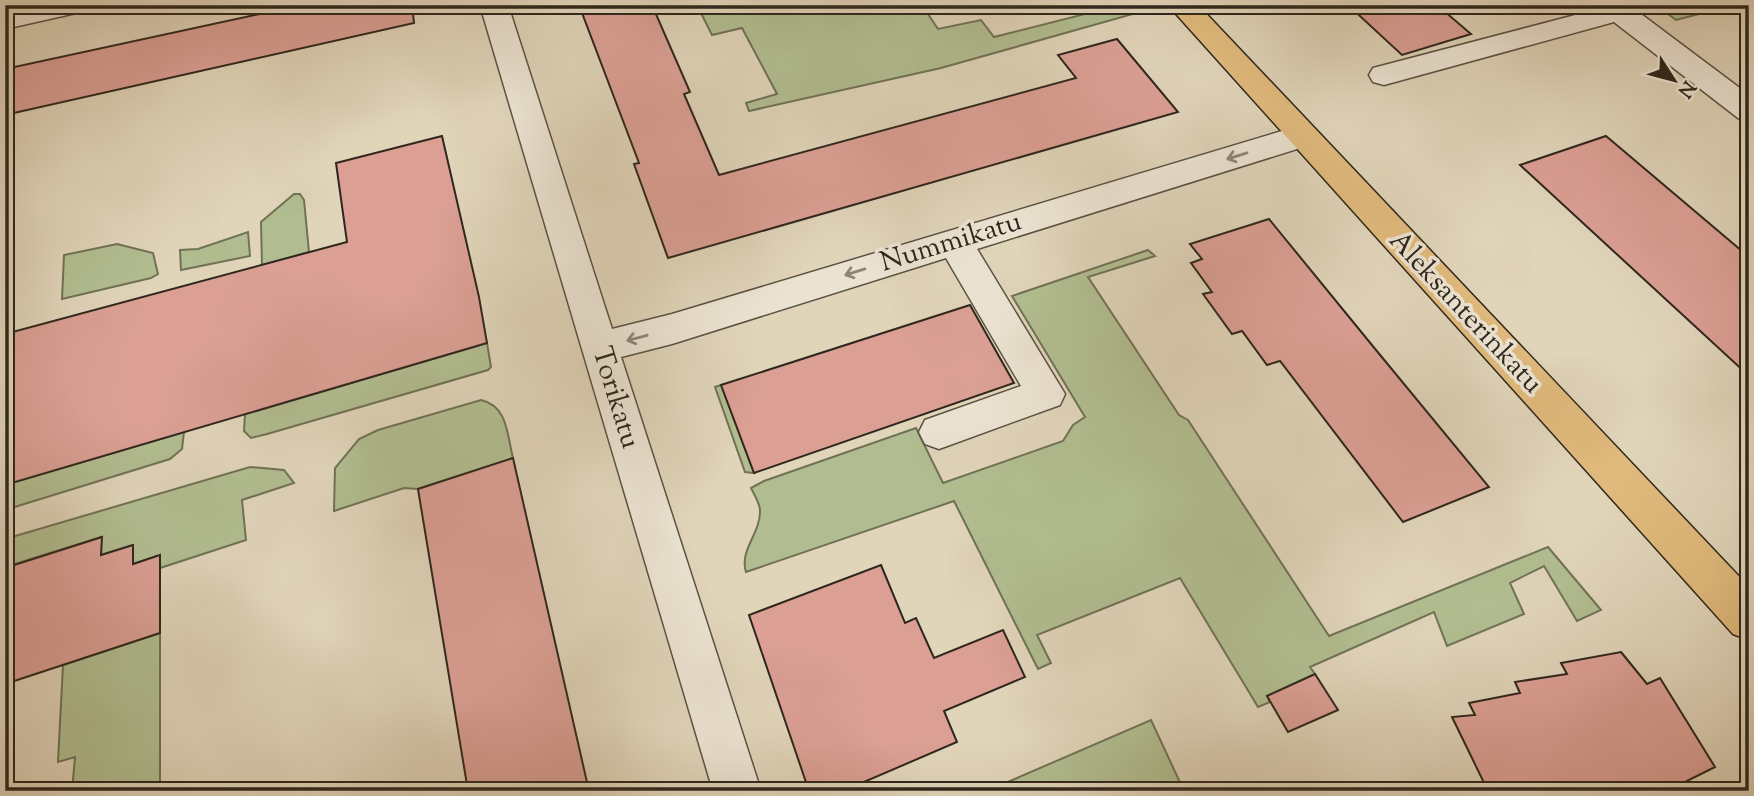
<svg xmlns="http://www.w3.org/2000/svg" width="1754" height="796" font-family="'Sorts Mill Goudy',serif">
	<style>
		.green { fill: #b1bd90; stroke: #707256; stroke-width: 2 }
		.building { fill: #db9f94; stroke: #2f271d; stroke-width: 2 }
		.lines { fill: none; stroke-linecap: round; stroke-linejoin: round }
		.minor-casing { stroke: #5b5244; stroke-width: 3 }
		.major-casing { stroke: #2f271d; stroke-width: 3 }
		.minor { fill: #ebe3d2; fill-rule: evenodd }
		.major { fill: #e0ba7c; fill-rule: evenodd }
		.oneway { stroke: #8d8578 }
		.labels { text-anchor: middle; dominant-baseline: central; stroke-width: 7; stroke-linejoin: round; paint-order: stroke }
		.street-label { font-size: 28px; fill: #2f271d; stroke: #ebe3d2 }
	</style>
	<rect width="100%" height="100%" fill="#e0d4b9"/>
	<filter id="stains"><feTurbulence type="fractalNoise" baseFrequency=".00286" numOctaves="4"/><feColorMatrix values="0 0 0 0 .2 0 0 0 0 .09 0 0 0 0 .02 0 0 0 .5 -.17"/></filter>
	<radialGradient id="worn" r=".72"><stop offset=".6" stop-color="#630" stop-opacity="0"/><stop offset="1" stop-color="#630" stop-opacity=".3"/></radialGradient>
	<path class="green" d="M697 5H922L938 29 981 20 994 37 1093 12 1087 5H1127L1133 14 941 68 749 111 746 103 777 94 742 28 712 35Z
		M1656 5H1734L1676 20Z
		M294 194H300L304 200 309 252 262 265 261 222Z
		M248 232 250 256 181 270 180 250 198 249Z
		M117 244 153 253 158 274 151 278 62 299 64 255Z
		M1148 250 1155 256 1088 277 1179 415 1188 420 1329 636 1548 547 1601 610 1577 621 1544 566 1510 583 1524 614 1447 646 1434 612 1310 667 1315 674 1267 696 1270 702 1258 707 1180 578 1037 635 1051 663 1038 669 954 501 746 572C739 550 761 533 760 510 760 504 754 494 751 488L764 481 916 428 943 483 1063 441 1073 425 1085 417 1012 296Z
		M487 343 491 367 488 370 267 434 251 438 244 431 245 414Z
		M721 385 754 473 745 472 715 387Z
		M481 400C508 406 507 435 513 458L418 489 404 488 334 511 335 468 359 439 378 430Z
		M184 432 182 449 170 459 5 510V485Z
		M250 467 284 470 294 483 242 500 246 540 160 568V556L133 564 132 545 101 555V537L8 566 5 581V539Z
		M160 633V791H72L75 757 58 762 63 665Z
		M1151 720 1184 791H987Z"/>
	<path class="building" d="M301 5H412L414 23 5 115V69Z
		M579 5H652L690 92 684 94 719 175 1076 78 1058 55 1117 39 1178 112 668 258 634 164 639 163Z
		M1348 5H1437L1471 34 1402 55Z
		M442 136 479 297 487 343 5 485V334L347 242 336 163Z
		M1606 136 1749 257V376L1520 165Z
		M1269 219 1376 350 1489 487 1403 522 1280 361 1267 365 1242 331 1232 334 1203 294 1212 292 1191 263 1202 259 1190 244Z
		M970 305 1014 383 754 473 721 385Z
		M513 458 589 791H468L418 489Z
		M102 537 101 555 133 545V564L160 555V633L5 684 8 567Z
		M881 565 905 623 916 618 934 658 1003 630 1025 677 944 711 957 742 843 791H809L749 615Z
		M1621 652 1647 684 1660 678 1715 767 1667 791H1488L1452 717 1475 715 1469 703 1520 693 1515 682 1567 674 1561 663Z
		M1315 674 1338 710 1288 732 1267 696Z"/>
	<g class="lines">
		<defs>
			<path id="minor" d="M32 5H89L85 11 5 29V11Z
				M480 5H508L612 329 672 314 1302 125 1313 128 1318 136 1313 144 977 249 1065 394 1060 405 939 449 925 444 919 432 925 420 1021 386 946 258 672 344 621 357 761 791H713Z
				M1596 5H1629L1749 95V121L1738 118 1614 22 1384 85 1373 82 1369 75 1373 68 1598 9Z"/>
			<path id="major" d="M1168 5H1198L1749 587V640L1733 634Z"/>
		</defs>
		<use href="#minor" class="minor-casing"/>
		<use href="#major" class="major-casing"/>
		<use href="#minor" class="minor"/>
		<use href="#major" class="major"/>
	</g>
	<defs><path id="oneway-shaft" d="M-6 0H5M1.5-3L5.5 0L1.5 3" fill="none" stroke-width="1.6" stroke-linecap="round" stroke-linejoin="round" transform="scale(1.75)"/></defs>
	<g class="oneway">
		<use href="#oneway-shaft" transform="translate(1237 156) rotate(163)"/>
		<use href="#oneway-shaft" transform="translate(855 272) rotate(163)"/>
		<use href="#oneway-shaft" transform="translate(637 338) rotate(165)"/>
	</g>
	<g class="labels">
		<g class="street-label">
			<text transform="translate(951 243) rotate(-17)">Nummikatu</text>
			<text transform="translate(1465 313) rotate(47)">Aleksanterinkatu</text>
			<text transform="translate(615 398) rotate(73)">Torikatu</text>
		</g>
	</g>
	<rect width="1754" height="796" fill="none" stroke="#e0d4b9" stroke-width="28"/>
	<rect x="7" y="7" width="1740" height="782" fill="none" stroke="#2f271d" stroke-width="3.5"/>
	<rect x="14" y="14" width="1726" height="768" fill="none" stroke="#2f271d" stroke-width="2"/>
	<g transform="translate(1674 80) rotate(126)" stroke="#ebe3d2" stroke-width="5" paint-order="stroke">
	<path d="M0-5L12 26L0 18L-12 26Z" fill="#2f271d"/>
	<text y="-10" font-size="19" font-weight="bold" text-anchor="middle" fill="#2f271d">N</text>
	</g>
	<rect width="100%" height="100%" filter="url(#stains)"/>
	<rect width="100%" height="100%" fill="url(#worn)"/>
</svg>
